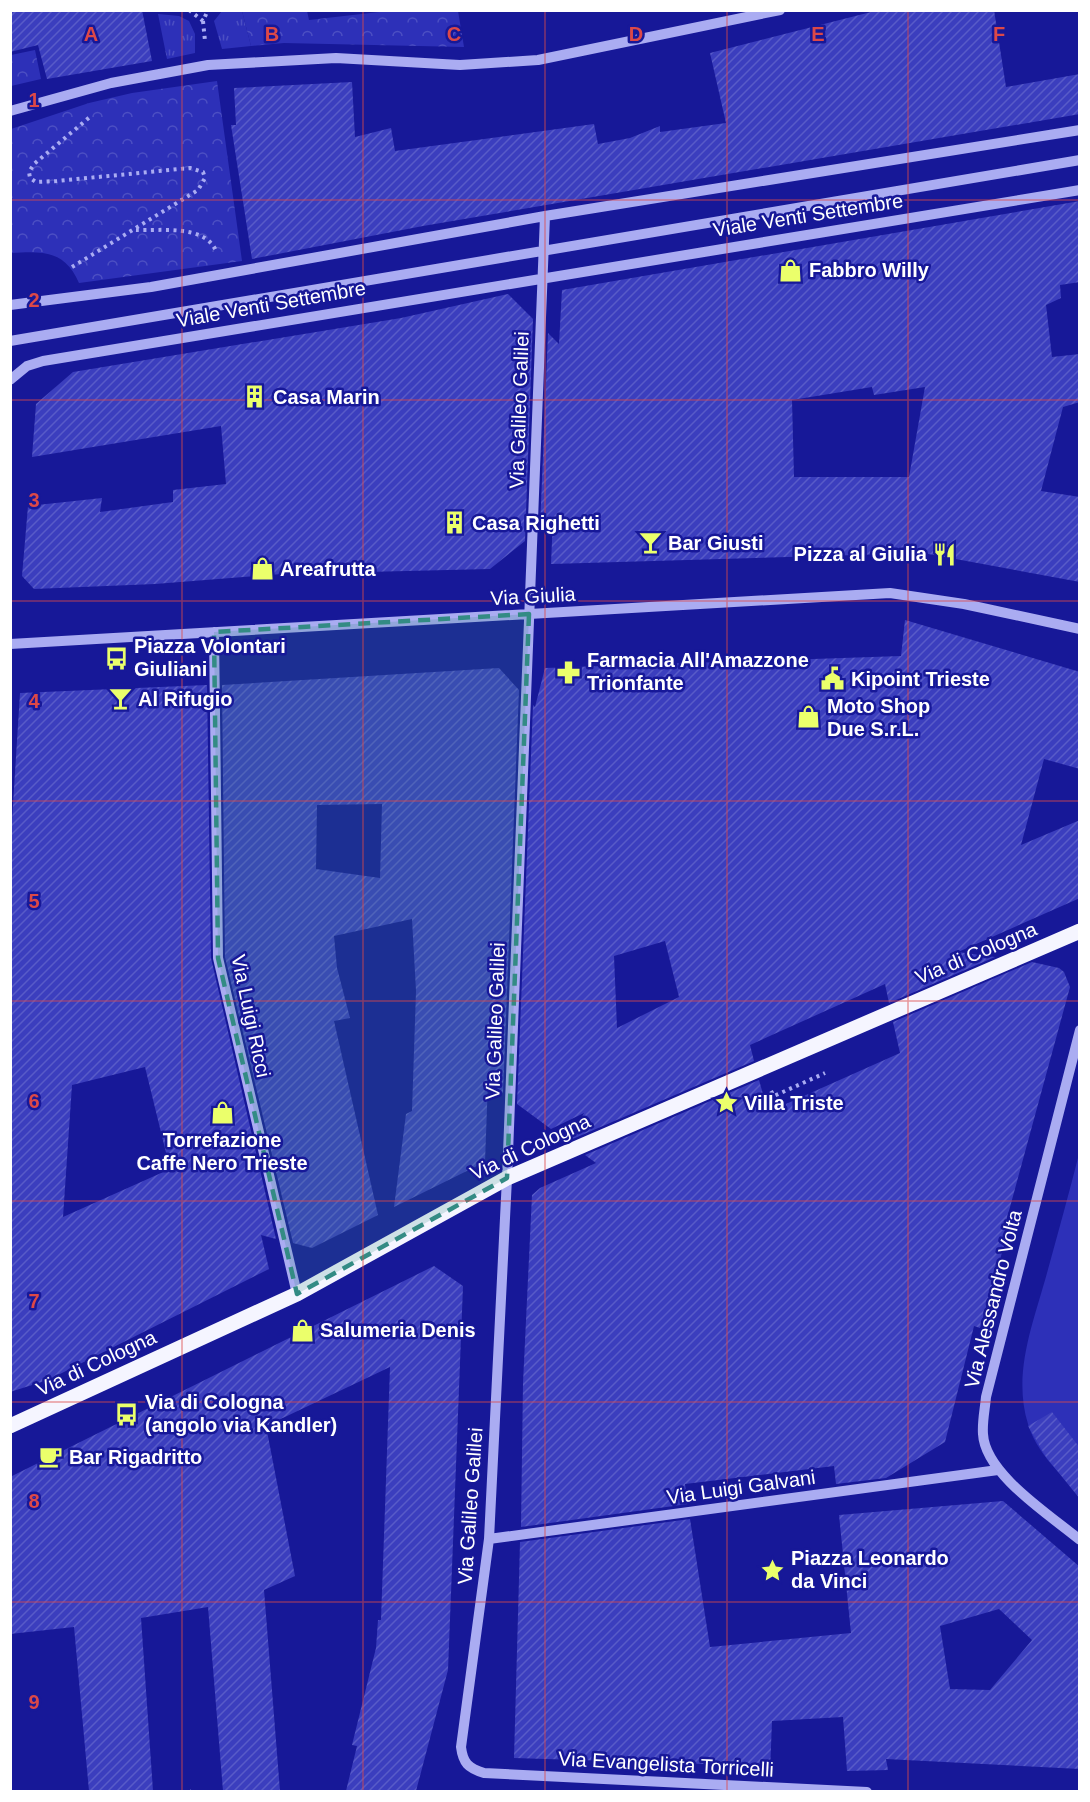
<svg xmlns="http://www.w3.org/2000/svg" width="1090" height="1802" font-family="Helvetica,sans-serif">
	<style>
		.grass { fill: url(#grass-tufts) }
		.forest { fill: url(#forest-crowns) }
		.park { fill: #2d30b8 }
		.building { fill: url(#building-hatch); fill-rule: evenodd }
		.lines { fill: none; stroke-linecap: round; stroke-linejoin: round }
		.path { stroke: #aaacf2; stroke-width: 4; stroke-dasharray: 3 4.5; stroke-linecap: butt }
		.minor { stroke: #aaacf2; stroke-width: 10 }
		.major { stroke: #f5f5ff; stroke-width: 15 }
		.marked { fill: #338b84; fill-opacity: 0.2; stroke: #338b84; stroke-width: 4.5; stroke-dasharray: 12 8; stroke-linejoin: round }
		.grid { fill: none; stroke: #dc4848; stroke-width: 1.5; stroke-opacity: 0.55 }
		.labels { text-anchor: middle; dominant-baseline: central; stroke-width: 5; stroke-linejoin: round; paint-order: stroke }
		.street-label { font-size: 20px; fill: #fff; stroke: #171898 }
		.poi-label { font-size: 20px; font-weight: bold; fill: #fff; stroke: #171898; text-anchor: start }
		.grid-label { font-size: 20px; text-anchor: middle; font-weight: bold; fill: #dc4848; stroke: #171898; stroke-width: 5; stroke-linejoin: round; paint-order: stroke }
	</style>
	<defs>
		<pattern id="grass-tufts" width="24" height="20" patternUnits="userSpaceOnUse" patternTransform="scale(1.5)"><rect width="24" height="20" fill="#2d30b8"/><path d="M3 7l-1-3M5 7V3M7 7l1-3M15 17l-1-3M17 17v-4M19 17l1-3" fill="none" stroke="#4c4fc3"/></pattern>
		<pattern id="forest-crowns" width="20" height="18" patternUnits="userSpaceOnUse" patternTransform="scale(1.5)"><rect width="20" height="18" fill="#2d30b8"/><path d="M2 6a3 3 0 1 1 6 0M12 15a3 3 0 1 1 6 0" fill="none" stroke="#4c4fc3"/></pattern>
		<pattern id="building-hatch" width="6" height="6" patternUnits="userSpaceOnUse" patternTransform="scale(1.5)"><rect width="6" height="6" fill="#3b3ebe"/><path d="M-1 1l2-2M0 6l6-6M5 7l2-2" fill="none" stroke="#585bc8"/></pattern>
	</defs>
	<rect width="100%" height="100%" fill="#171898"/>
	<path class="grass" d="M222 11H242L251 46 222 49 214 21Z
		M158 14 179 16 189 21 195 34V53L167 59Z"/>
	<path class="forest" d="M242 11H307L309 20 388 11H458L464 47 284 43 251 46Z
		M35 50 41 79 11 86V55Z
		M217 81 242 261 79 283C65 250 42 251 11 253V129L89 103 132 93Z"/>
	<path class="park" d="M1079 1154V1492C1059 1474 1036 1451 1028 1424 1012 1373 1034 1321 1047 1273 1058 1233 1069 1193 1079 1154Z"/>
	<path class="building" d="M10 10H142L152 61 47 79 38 45 10 52Z
		M879 10H994L1006 87 1080 74V114L423 226 252 259 231 125H236L234 88 352 82 355 137 391 128 395 151 594 124 598 144 630 138 660 126V132L726 123 710 53Z
		M1080 201V282L1060 285 1061 298 1046 305 1052 357 1080 354V402L1063 407 1041 491 1080 497V582L923 553 551 564 553 518 540 528 548 333 559 344 562 290ZM872 387 874 395 925 387 909 477H794L792 400Z
		M508 294 533 319 525 541 490 569 282 574 155 584 34 589 22 576 28 506 102 498 100 512 173 502V490L226 484 221 426 32 457 36 404 73 372 401 318Z
		M905 620 1080 672V769L1044 759 1021 845 1080 820V898L958 952 995 957 889 1003 885 984 750 1045 754 1061 568 1141 584 1113 551 1129 517 1104 533 705 535 707 545 668 901 656ZM665 941 679 997 617 1028 614 956Z
		M499 668 519 690 503 1093 488 1081 485 1162 394 1207 406 1114 412 1111 416 991 412 919 334 936 337 968 350 1018 334 1021 378 1215 312 1248 293 1243 225 957 222 685ZM382 804 380 878 316 869 317 805Z
		M207 685 211 958 276 1239 261 1235 269 1269 48 1380 10 1392V852L20 693ZM145 1067 170 1169 63 1217 72 1085Z
		M1032 962 1059 968 1064 972 1070 987 1004 1229 1008 1232 980 1328 974 1326 945 1442 886 1478 836 1484 834 1466 685 1484 688 1504 521 1527 523 1383 532 1195 540 1188 596 1163 585 1155 759 1080 768 1112 900 1053 893 1022Z
		M434 1266 463 1286 448 1670 416 1791H346L357 1746 352 1745 376 1648 378 1620H381L390 1367 266 1426 295 1576 264 1590 280 1791H223L208 1607 141 1618 153 1791H89L74 1627 10 1634V1477Z
		M1052 1412 1080 1448V1499L1046 1457 1028 1426Z
		M1003 1501 1080 1567V1769L886 1759 888 1770 847 1771 843 1717 772 1721 770 1772 705 1764 514 1758 520 1542 690 1519 710 1647 851 1633 839 1515ZM999 1609 1032 1640 990 1690 950 1689 940 1626Z"/>
	<g class="lines">
		<path class="path" d="M189 10 203 21 208 10
			M203 21 205 41
			M136 230C159 231 205 224 216 251
			M72 267 198 190 205 178 203 172 190 168 57 181 36 182 30 178 29 172 34 164 91 116
			M771 1091 774 1096 825 1073
			M189 1791 190 1792
			M449 1792V1790"/>
		<path class="minor" d="M10 111 111 83 208 65 336 58 460 65 538 60 780 10
			M545 216 507 1178 489 1539 461 1747C463 1763 468 1768 484 1773L867 1792
			M10 305 151 287 545 216 1080 130
			M10 341 1080 160
			M10 380 27 366 43 361 1080 190
			M214 632 218 958 297 1294
			M10 644 890 593 964 604 1080 629
			M1080 1030 986 1397C985 1409 982 1422 983 1434 985 1474 1050 1515 1080 1540
			M489 1539 998 1470"/>
		<path class="major" d="M10 1426 297 1294 507 1178 1080 931"/>
	</g>
	<path class="marked" d="M529 614 507 1178 297 1294 218 958 214 632Z"/>
	<path class="grid" d="M182 10V1792M363 10V1792M545 10V1792M727 10V1792M908 10V1792M10 200H1080M10 400H1080M10 601H1080M10 801H1080M10 1001H1080M10 1201H1080M10 1402H1080M10 1602H1080"/>
	<defs>
		<symbol id="shop-bare" viewBox="-9 -9 18 18"><path d="M-5-2.5h2.3a2.7 3.5 0 0 1 5.4 0H5L5.5 6h-11ZM-1.5-2.5h3a1.5 2.3 0 0 0-3 0Z" fill="#ebff6b" stroke="#171898" stroke-width="2.5" paint-order="stroke"/></symbol>
		<symbol id="building-bare" viewBox="-9 -9 18 18"><path d="M-4-6H4V6H1V3H-1V6H-4ZM-2.5-4.3h1.7v1.8h-1.7ZM.8-4.3h1.7v1.8H.8ZM-2.5-1h1.7V.8h-1.7ZM.8-1h1.7V.8H.8Z" fill="#ebff6b" stroke="#171898" stroke-width="2.5" paint-order="stroke"/></symbol>
		<symbol id="bar-bare" viewBox="-9 -9 18 18"><path d="M-6-5H6L.8 .8V4.5H3.5V6h-7V4.5H-.8V.8Z" fill="#ebff6b" stroke="#171898" stroke-width="2.5" paint-order="stroke"/></symbol>
		<symbol id="restaurant-bare" viewBox="-9 -9 18 18"><path d="M-5-6h1v4h1v-4h1v4h1v-4h1v5L-1.5 .5V6h-2V.5L-5-1ZM5-6V6H3V1.5H1.5Q1.5-4 5-6Z" fill="#ebff6b" stroke="#171898" stroke-width="2.5" paint-order="stroke"/></symbol>
		<symbol id="bus-bare" viewBox="-9 -9 18 18"><path d="M-5-6H5V4H4V6H2V4H-2V6H-4V4H-5ZM-3.5-4V0h7V-4ZM-3.5 1.2v1.5H-2V1.2ZM2 1.2v1.5H3.5V1.2Z" fill="#ebff6b" stroke="#171898" stroke-width="2.5" paint-order="stroke"/></symbol>
		<symbol id="pharmacy-bare" viewBox="-9 -9 18 18"><path d="M-2-6h4v4h4v4h-4v4h-4v-4h-4v-4h4Z" fill="#ebff6b" stroke="#171898" stroke-width="2.5" paint-order="stroke"/></symbol>
		<symbol id="civic-bare" viewBox="-9 -9 18 18"><path d="M-.6-6.5H3V-4.5H.6V-3L4-1V1h2V6H-6V1h2V-1L-.6-3ZM-1.2 2.5V6h2.4V2.5Z" fill="#ebff6b" stroke="#171898" stroke-width="2.5" paint-order="stroke"/></symbol>
		<symbol id="sight-bare" viewBox="-9 -9 18 18"><path d="M0-6L1.8-2.2L6-1.7L2.9 1.2L3.7 5.4L0 3.3L-3.7 5.4L-2.9 1.2L-6-1.7L-1.8-2.2Z" fill="#ebff6b" stroke="#171898" stroke-width="2.5" paint-order="stroke"/></symbol>
		<symbol id="cafe-bare" viewBox="-9 -9 18 18"><path d="M-5.5-4.5H6V0H3Q3 3.5 0 3.5H-2.5Q-5.5 3.5-5.5 0ZM3-3.2v2h1.7v-2ZM-6 4.5H4V6H-6Z" fill="#ebff6b" stroke="#171898" stroke-width="2.5" paint-order="stroke"/></symbol>
	</defs>
	<g fill-rule="evenodd">
		<use href="#shop-bare" x="774" y="254" width="33" height="33"/>
		<use href="#building-bare" x="238" y="380" width="33" height="33"/>
		<use href="#building-bare" x="438" y="506" width="33" height="33"/>
		<use href="#bar-bare" x="634" y="526" width="33" height="33"/>
		<use href="#restaurant-bare" x="928" y="538" width="33" height="33"/>
		<use href="#shop-bare" x="246" y="552" width="33" height="33"/>
		<use href="#bus-bare" x="100" y="642" width="33" height="33"/>
		<use href="#pharmacy-bare" x="552" y="656" width="33" height="33"/>
		<use href="#civic-bare" x="816" y="662" width="33" height="33"/>
		<use href="#bar-bare" x="104" y="682" width="33" height="33"/>
		<use href="#shop-bare" x="792" y="700" width="33" height="33"/>
		<use href="#sight-bare" x="710" y="1086" width="33" height="33"/>
		<use href="#shop-bare" x="206" y="1096" width="33" height="33"/>
		<use href="#shop-bare" x="286" y="1314" width="33" height="33"/>
		<use href="#bus-bare" x="110" y="1398" width="33" height="33"/>
		<use href="#cafe-bare" x="34" y="1440" width="33" height="33"/>
		<use href="#sight-bare" x="756" y="1554" width="33" height="33"/>
	</g>
	<g class="labels">
		<g class="street-label">
			<text transform="translate(808 215) rotate(-9)">Viale Venti Settembre</text>
			<text transform="translate(271 304) rotate(-10)">Viale Venti Settembre</text>
			<text transform="translate(519 410) rotate(-88)">Via Galileo Galilei</text>
			<text transform="translate(533 596) rotate(-3)">Via Giulia</text>
			<text transform="translate(976 953) rotate(-23)">Via di Cologna</text>
			<text transform="translate(251 1016) rotate(78)">Via Luigi Ricci</text>
			<text transform="translate(495 1021) rotate(-88)">Via Galileo Galilei</text>
			<text transform="translate(530 1147) rotate(-25)">Via di Cologna</text>
			<text transform="translate(993 1299) rotate(-76)">Via Alessandro Volta</text>
			<text transform="translate(96 1363) rotate(-25)">Via di Cologna</text>
			<text transform="translate(741 1487) rotate(-8)">Via Luigi Galvani</text>
			<text transform="translate(470 1506) rotate(-86)">Via Galileo Galilei</text>
			<text transform="translate(666 1764) rotate(3)">Via Evangelista Torricelli</text>
		</g>
		<g class="poi-label">
			<text x="809" y="270">Fabbro Willy</text>
			<text x="273" y="397">Casa Marin</text>
			<text x="472" y="523">Casa Righetti</text>
			<text x="668" y="543">Bar Giusti</text>
			<text x="927" y="554" text-anchor="end">Pizza al Giulia</text>
			<text x="280" y="569">Areafrutta</text>
			<text x="134" y="646">Piazza Volontari<tspan x="134" dy="23">Giuliani</tspan></text>
			<text x="587" y="660">Farmacia All'Amazzone<tspan x="587" dy="23">Trionfante</tspan></text>
			<text x="851" y="679">Kipoint Trieste</text>
			<text x="138" y="699">Al Rifugio</text>
			<text x="827" y="706">Moto Shop<tspan x="827" dy="23">Due S.r.L.</tspan></text>
			<text x="744" y="1103">Villa Triste</text>
			<text x="222" y="1140" text-anchor="middle">Torrefazione<tspan x="222" dy="23">Caffe Nero Trieste</tspan></text>
			<text x="320" y="1330">Salumeria Denis</text>
			<text x="145" y="1402">Via di Cologna<tspan x="145" dy="23">(angolo via Kandler)</tspan></text>
			<text x="69" y="1457">Bar Rigadritto</text>
			<text x="791" y="1558">Piazza Leonardo<tspan x="791" dy="23">da Vinci</tspan></text>
		</g>
	</g>
	<g class="grid-label">
		<text x="91" y="41">A</text>
		<text x="272" y="41">B</text>
		<text x="454" y="41">C</text>
		<text x="636" y="41">D</text>
		<text x="818" y="41">E</text>
		<text x="999" y="41">F</text>
		<text x="34" y="107">1</text>
		<text x="34" y="307">2</text>
		<text x="34" y="507">3</text>
		<text x="34" y="708">4</text>
		<text x="34" y="908">5</text>
		<text x="34" y="1108">6</text>
		<text x="34" y="1308">7</text>
		<text x="34" y="1508">8</text>
		<text x="34" y="1709">9</text>
	</g>
	<rect width="1090" height="1802" fill="none" stroke="#ffffff" stroke-width="24"/>
</svg>
